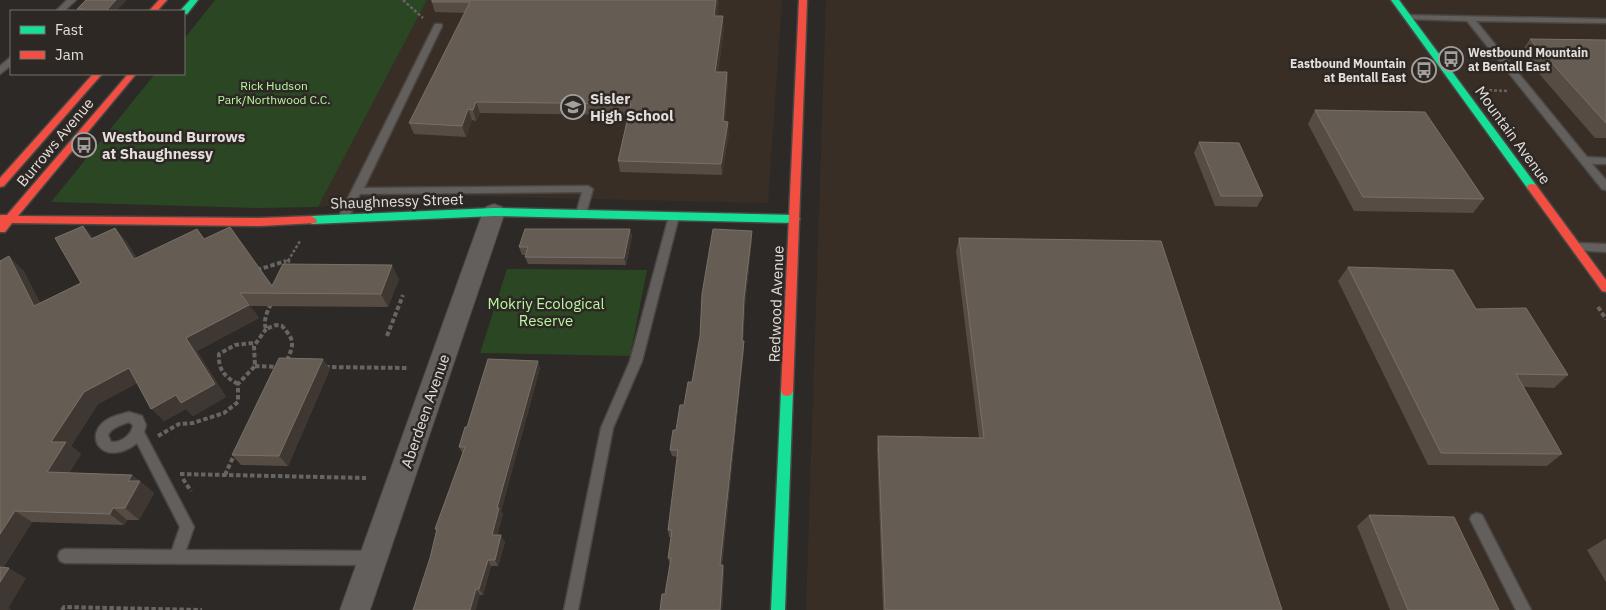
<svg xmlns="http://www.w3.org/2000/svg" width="1606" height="610" font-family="'IBM Plex Sans',sans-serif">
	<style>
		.built { fill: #382e26 }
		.green { fill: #2b4623 }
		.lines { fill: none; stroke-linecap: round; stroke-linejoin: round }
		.lane-casing { stroke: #494745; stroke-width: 3 }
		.street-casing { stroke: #494745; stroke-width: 2 }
		.fast-casing { stroke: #494745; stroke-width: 3 }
		.jam-casing { stroke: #494745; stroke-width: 3 }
		.path-far1 { stroke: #676462; stroke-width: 2.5; stroke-dasharray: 3 2; stroke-linecap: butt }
		.path { stroke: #676462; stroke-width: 4; stroke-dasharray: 4.5 2.5; stroke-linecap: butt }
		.lane { fill: #625f5d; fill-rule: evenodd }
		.street { fill: #625f5d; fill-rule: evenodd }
		.fast { fill: #16e098; fill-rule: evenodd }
		.jam { fill: #f24e42; fill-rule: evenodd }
		.wall { fill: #564c43 }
		.shaded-wall { fill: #3f3731 }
		.building { fill: #655c54; stroke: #797069 }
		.labels { text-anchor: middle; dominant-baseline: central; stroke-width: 5; stroke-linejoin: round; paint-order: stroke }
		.far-poi-label { font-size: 12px; font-weight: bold; fill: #e3dfdc; stroke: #2e2824; text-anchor: start }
		.far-park-label { font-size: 12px; fill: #b5f9a0; stroke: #2e2824 }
		.poi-label { font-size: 15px; font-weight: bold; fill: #e3dfdc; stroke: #2e2824; text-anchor: start }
		.street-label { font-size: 15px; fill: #e3dfdc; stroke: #2e2824 }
		.park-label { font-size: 15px; fill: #b5f9a0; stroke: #2e2824 }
	</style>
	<rect width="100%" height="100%" fill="#2c2926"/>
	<path class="built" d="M427 0H782L768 203 460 196 318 207Z
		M826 0H1606V610H806Z"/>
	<path class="green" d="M215 0H427L318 207 257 208 51 202 155 74H184V39Z
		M507 269 647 270 630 356 480 353Z"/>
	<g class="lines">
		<defs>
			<path id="lane" d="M67 0H76L64 11H56Z
				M1405 15 1606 19V23L1476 21 1587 157 1606 158V164H1592L1606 180V190L1602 189 1467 21 1408 19H1405Z
				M435 24H441L442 26 364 188 588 186 593 189 585 217H577L576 214 582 192 360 194 347 221H339L338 218Z
				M11 57V65L0 74V66Z
				M674 212 679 216 642 361 613 428 578 610H564L601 428 630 361 669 216Z
				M1577 243 1606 244V252L1573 250 1572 247 1573 244Z
				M129 412 142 416 146 425 144 432 194 527 186 550 373 551 378 553 380 558 378 563 373 565 65 563 60 561 58 556 60 551 65 549 172 550 180 527 137 443C102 470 80 433 110 418 116 415 123 414 129 412ZM129 422 133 425C132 435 121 443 111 442L108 435C112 427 121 425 129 422Z
				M1477 513 1482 515 1531 610H1516L1470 519 1472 515Z"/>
			<path id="street" d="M494 204 502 207 505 212 370 610H340L483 212 486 207Z"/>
			<path id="fast" d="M190 0H198L187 14H184V11H180Z
				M1391 0H1399L1536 185 1537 187 1536 189H1528Z
				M494 208 795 215 800 219 795 223 494 216 312 224 307 220 312 216Z
				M787 386 791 387 793 391 785 610H771L781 391 783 387Z"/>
			<path id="jam" d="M159 0H167L157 11H149Z
				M799 0H807L793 391 791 395 787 396 783 395 781 391Z
				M93 74H102L4 186 0 187V178Z
				M128 74H136L18 216 260 218 312 216 317 220 316 223 260 226 12 223 5 232H0V215H7Z
				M1532 184 1536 185 1606 280V292L1602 291 1528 189 1527 187 1528 185Z"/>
		</defs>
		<use href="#lane" class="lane-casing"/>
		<use href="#street" class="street-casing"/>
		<use href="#fast" class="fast-casing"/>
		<use href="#jam" class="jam-casing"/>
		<path class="path-far1" d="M403 0 423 18
			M1484 90 1508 91
			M288 261 300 241"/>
		<path class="path" d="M284 268 289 260
			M257 270 286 261
			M271 304C267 312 263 320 266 329L276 325 282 326C295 341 294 343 287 361
			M1598 307 1606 319
			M387 336 403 295
			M255 366 279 367
			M325 367 407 368
			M238 384C225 377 218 370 219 354L235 345 254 343
			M158 436 179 424 193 423 224 413 238 402V384L255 366 254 346 266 329
			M180 474 366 478
			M225 475 235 453
			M183 479 191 491
			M62 610 64 607 202 610"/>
		<use href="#lane" class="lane"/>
		<use href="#street" class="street"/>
		<use href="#fast" class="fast"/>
		<use href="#jam" class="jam"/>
	</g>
	<path class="wall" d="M432 0H719L717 16 724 27 718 72H727L728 83 725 121 729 133 722 175 620 172 618 161 628 115 480 113 476 121 472 120 466 137 414 134 409 123 465 13 435 12 432 2Z
		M77 9 116 11H78Z
		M1530 39 1606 40V138H1595L1521 53Z
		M1315 110 1484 199 1473 213 1354 211 1308 124Z
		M1199 142 1263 196 1257 207 1215 206 1194 153Z
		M115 228 126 241 137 258 204 239 272 286 399 279 388 307 250 306 259 318 197 351 226 397 193 416 186 409 164 421 137 383 98 404 71 446 81 454 69 473 132 475 154 493 139 520H127L124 525 32 522 3 568 26 578 8 608 11 610H0L23 270 40 303 81 283 93 238Z
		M630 229 632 236 626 265 528 264 525 257 526 255H522L519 247Z
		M752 238 745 306 743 341H744V348L722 565H723L724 571 722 610H660L665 594 670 564 668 558 671 537H669L668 530 678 457 672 456 670 450 692 382Z
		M959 238 1282 610H883L877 449 878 436 979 438 956 251Z
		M1348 267 1568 375 1554 388 1524 387 1562 454 1547 466 1428 465 1338 281Z
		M540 368 501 511 503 514 497 535 505 542 498 566H491L483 595H480L430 558 437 531 435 529 463 454 459 447 467 427Z
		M330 369 288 466 241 465 232 455Z
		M1369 515 1499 610H1390L1357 526Z
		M1605 539H1606V582L1587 550Z"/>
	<path class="shaded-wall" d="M116 0H127L116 11H106Z
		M716 0H719L715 27 714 16Z
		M723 16 724 27 716 83 715 72Z
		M727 72 728 83 724 132 723 121Z
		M476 102 480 113 476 121 473 110Z
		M468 109 472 120 466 137 462 126Z
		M728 122 729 133 722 175 721 164Z
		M83 226 95 239H91Z
		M115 228 126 241 146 272 134 259Z
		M630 229 632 236 626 265 624 258Z
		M752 231V238L745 306 743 348 742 341 744 298Z
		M9 256 23 270 48 319 34 306Z
		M392 265 399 279 388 307 381 294Z
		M240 293 259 318 197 351 226 397 193 416 186 409 164 421 151 409 186 338Z
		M744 341V348L721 571 720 565Z
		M323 359 330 369 288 466 279 456Z
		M538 361 540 368 501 511 503 514 495 541 492 535 497 508Z
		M129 368 141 381 98 404 71 446 81 454 62 484 47 472 51 442 84 392Z
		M132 475 154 493 139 520 125 508 128 481Z
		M113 508 127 520 124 525 110 514Z
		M15 511 32 522 0 572V534Z
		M501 535 505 542 498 566 495 560Z
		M488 560 491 566 483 595 479 589Z
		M723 565 724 571 722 610H720Z
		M9 568 26 578 8 608 11 610H0V582Z
		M476 589 480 595 476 610H470Z"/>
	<path class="building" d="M86 0H116L106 11H82L84 9H77Z
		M432 0H716L714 16H723L715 72H727L723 121 728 122 721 164 618 161 631 104 476 102 473 110 468 109 462 126 409 123 470 2H432Z
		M1530 39 1606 40V123Z
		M1315 110 1425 112 1484 199 1363 197Z
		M1199 142 1239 143 1263 196H1221Z
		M83 226 91 239 115 228 134 259 197 229 204 239 230 227 272 286 283 264 392 265 381 294 240 293 249 305 186 338 215 384 181 403 176 395 151 409 129 368 84 392 51 442H66L47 472 132 475 128 481H140L125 508H113L110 514 15 511 0 534V261L9 256 34 306 81 283 55 238Z
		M525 229H630L624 258 525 257 528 247H519Z
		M713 229 752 231 744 298 742 341H744L720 565H723L720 610H660L662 594H665L671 558H668L672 530H668L678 450H670L673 430H676L680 405H684L688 382H692L700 336 702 294Z
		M959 238 1161 241 1282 610H885L878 436 984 438Z
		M1348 267 1453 270 1476 309 1526 308 1568 375 1516 374 1562 454 1441 453Z
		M279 358 323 359 279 456 232 455Z
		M488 359 538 361 497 508H499L492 535H501L495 560H488L479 589H476L470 610H413L430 558 437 529H435L465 447H459L465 427H467Z
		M1369 515 1454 517 1499 610H1408Z
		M0 567 9 568 0 582Z"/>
	<defs>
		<symbol id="bus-ring" viewBox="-11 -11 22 22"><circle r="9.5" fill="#2e2824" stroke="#a39f9c" stroke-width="1.5"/><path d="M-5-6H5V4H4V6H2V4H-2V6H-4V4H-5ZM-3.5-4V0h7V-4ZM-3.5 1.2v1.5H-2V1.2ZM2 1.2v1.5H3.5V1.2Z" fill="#a39f9c"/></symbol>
		<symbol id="school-ring" viewBox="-11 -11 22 22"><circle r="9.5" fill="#2e2824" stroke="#a39f9c" stroke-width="1.5"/><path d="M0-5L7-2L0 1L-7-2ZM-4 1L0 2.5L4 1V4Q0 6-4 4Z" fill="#a39f9c"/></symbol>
	</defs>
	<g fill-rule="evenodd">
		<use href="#bus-ring" x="1437" y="45" width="28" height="28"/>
		<use href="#bus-ring" x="1410" y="56" width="28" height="28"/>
		<use href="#school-ring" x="559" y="93" width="28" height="28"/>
		<use href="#bus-ring" x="70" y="131" width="28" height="28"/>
	</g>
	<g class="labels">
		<g class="far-poi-label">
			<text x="1468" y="52">Westbound Mountain<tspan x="1468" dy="14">at Bentall East</tspan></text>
			<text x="1406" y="63" text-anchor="end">Eastbound Mountain<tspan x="1406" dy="14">at Bentall East</tspan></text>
		</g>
		<g class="far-park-label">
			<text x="274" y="85">Rick Hudson<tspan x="274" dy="14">Park/Northwood C.C.</tspan></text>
		</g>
		<g class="poi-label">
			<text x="590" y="98">Sisler<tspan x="590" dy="17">High School</tspan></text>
			<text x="102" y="136">Westbound Burrows<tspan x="102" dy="17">at Shaughnessy</tspan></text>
		</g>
		<g class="street-label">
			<text transform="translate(1513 135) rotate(54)">Mountain Avenue</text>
			<text transform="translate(55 142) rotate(-50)">Burrows Avenue</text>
			<text transform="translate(397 201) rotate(-2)">Shaughnessy Street</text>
			<text transform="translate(776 304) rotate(-88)">Redwood Avenue</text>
			<text transform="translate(425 411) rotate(-71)">Aberdeen Avenue</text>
		</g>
		<g class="park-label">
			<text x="546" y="303">Mokriy Ecological<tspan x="546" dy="17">Reserve</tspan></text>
		</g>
	</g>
	<rect x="10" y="10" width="175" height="65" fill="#2e2824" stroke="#76716e"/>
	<rect x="20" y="26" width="25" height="8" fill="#16e098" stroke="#76716e"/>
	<text x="55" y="35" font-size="15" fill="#e3dfdc">Fast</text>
	<rect x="20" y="51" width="25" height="8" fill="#f24e42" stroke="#76716e"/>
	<text x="55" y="60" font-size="15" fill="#e3dfdc">Jam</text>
</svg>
